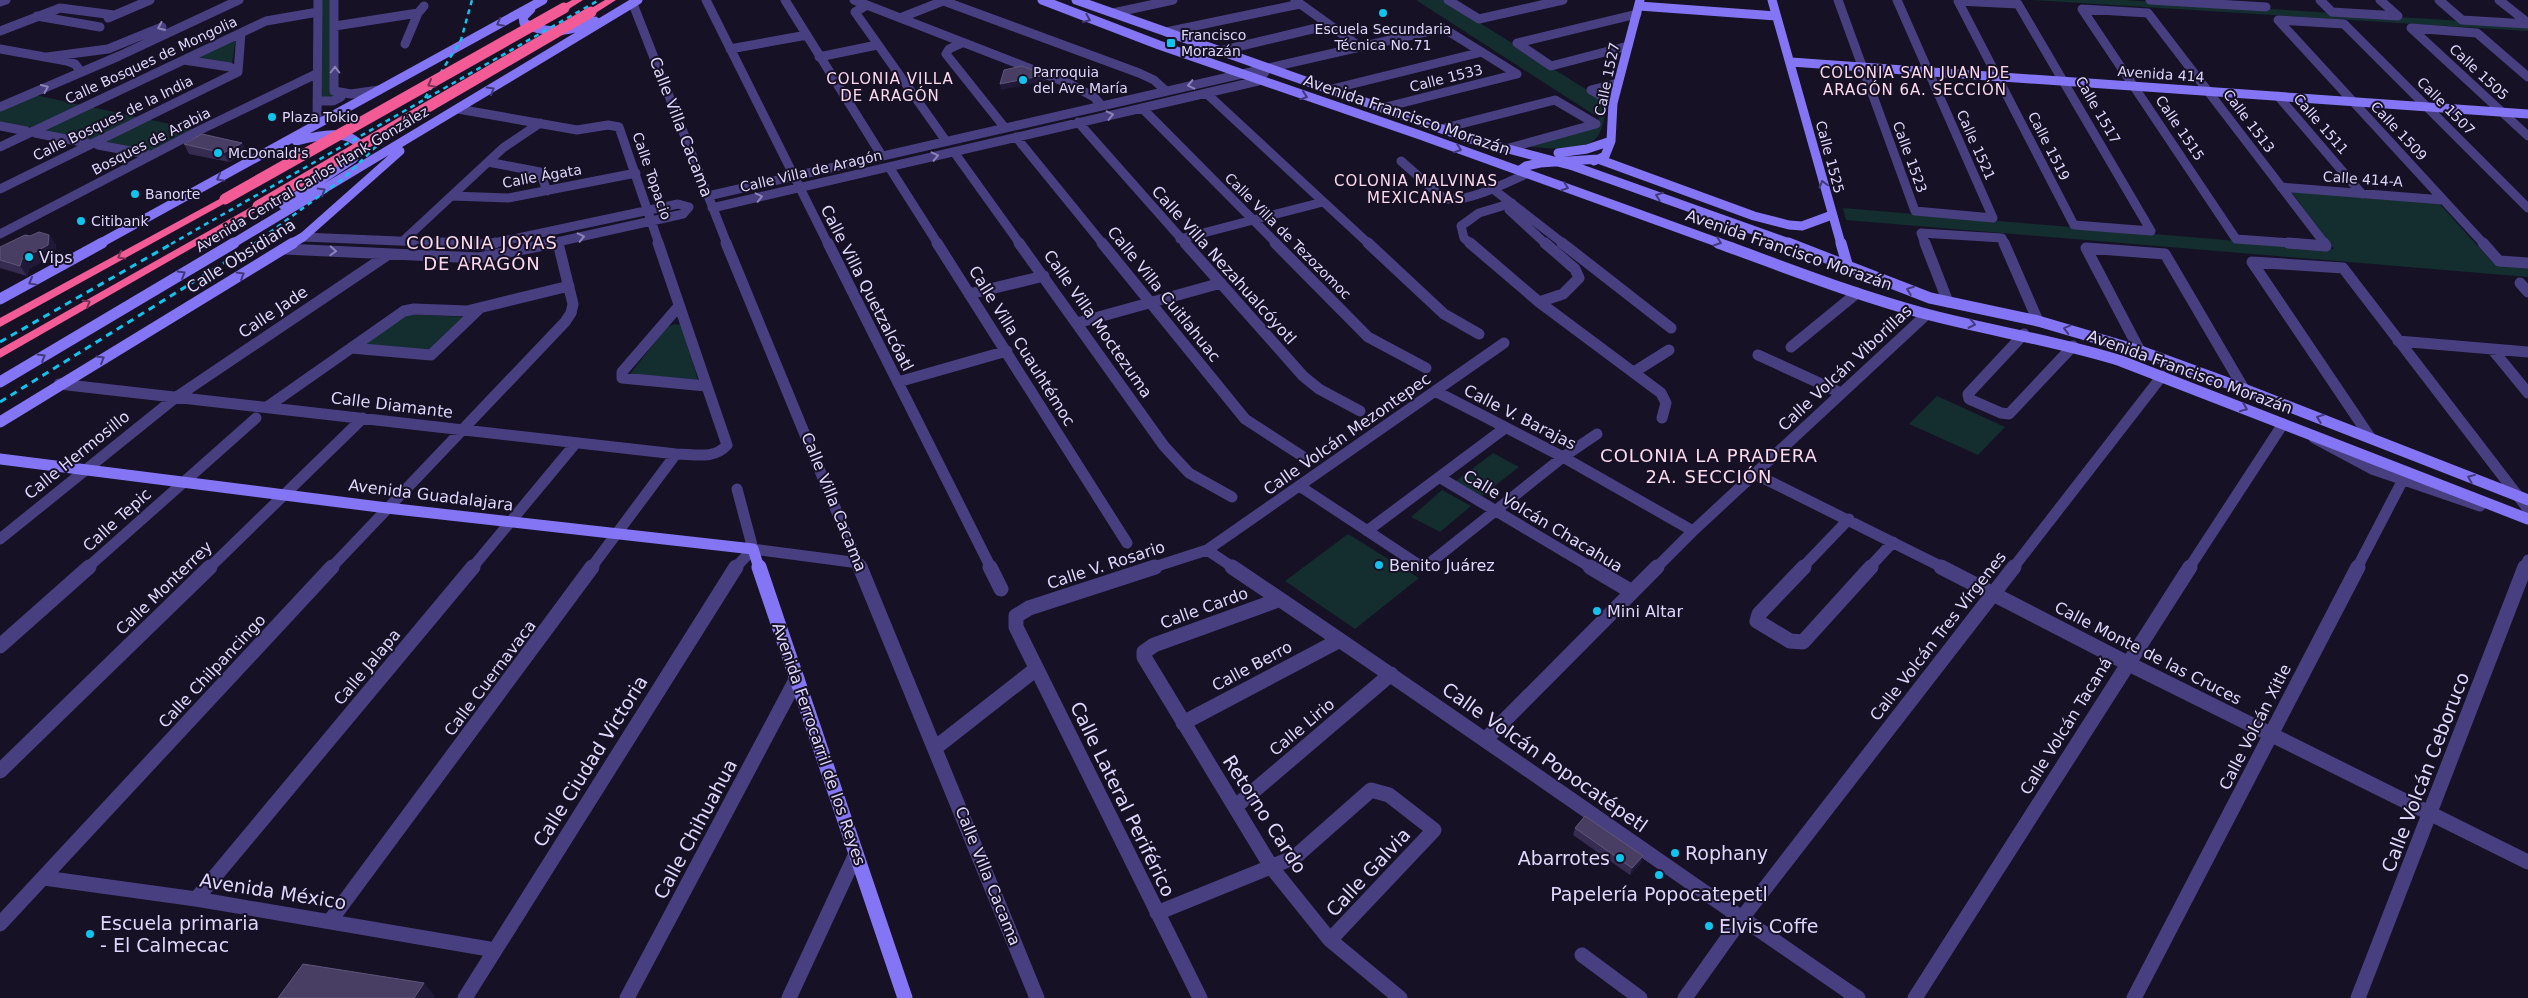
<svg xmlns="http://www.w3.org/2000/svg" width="2528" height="998" font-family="'DejaVu Sans',sans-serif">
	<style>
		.green { fill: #142d2e }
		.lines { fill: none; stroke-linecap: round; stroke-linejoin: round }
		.street-far2 { stroke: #483f80; stroke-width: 9 }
		.street-far1 { stroke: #483f80; stroke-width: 11 }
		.street { stroke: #483f80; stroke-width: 15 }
		.secondary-far2 { stroke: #8475f5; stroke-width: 9 }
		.secondary-far1 { stroke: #8475f5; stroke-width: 11 }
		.secondary { stroke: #8475f5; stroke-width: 15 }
		.highway { fill: #f35b96; fill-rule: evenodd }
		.rail-far1 { stroke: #11c4ee; stroke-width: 2.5; stroke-dasharray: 5 4.5; stroke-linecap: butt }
		.rail { stroke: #11c4ee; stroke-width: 3; stroke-dasharray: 7 5.5; stroke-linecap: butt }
		.highway-bridge { stroke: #f35b96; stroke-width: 11 }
		.wall { fill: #362b51 }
		.shaded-wall { fill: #211938 }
		.building { fill: #483d63; stroke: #60567b }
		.oneway { stroke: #423978 }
		.oneway2 { stroke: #8c83b8 }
		.oneway3 { stroke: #793258 }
		.poi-dot { fill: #11c4ee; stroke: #161125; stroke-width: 2 }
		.labels { text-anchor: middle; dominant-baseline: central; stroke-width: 4; stroke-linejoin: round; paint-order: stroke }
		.far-poi-label { font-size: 14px; fill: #dfd7fc; stroke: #161125; text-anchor: start }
		.far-street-label { font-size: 14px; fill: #dfd7fc; stroke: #161125 }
		.far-neighbourhood-label { font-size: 15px; letter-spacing: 1px; fill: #fcd9ec; stroke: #161125 }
		.street-label { font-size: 16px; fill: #dfd7fc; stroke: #161125 }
		.poi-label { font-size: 16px; fill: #dfd7fc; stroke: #161125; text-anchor: start }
		.neighbourhood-label { font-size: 18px; letter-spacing: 1px; fill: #fcd9ec; stroke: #161125 }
		.near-street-label { font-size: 19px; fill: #dfd7fc; stroke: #161125 }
		.near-poi-label { font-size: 19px; fill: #dfd7fc; stroke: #161125; text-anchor: start }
	</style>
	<rect width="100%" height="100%" fill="#161125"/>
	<path class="green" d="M320 0H331L339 95 321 101Z
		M1416 0H1443L1608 103C1605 113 1603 129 1598 136 1585 154 1541 148 1523 146L1597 125 1599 118Z
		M2032 0H2125L2528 25V31Z
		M236 37 232 64 192 58Z
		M35 95 198 130 151 155 0 126V110Z
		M2290 190 2438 202 2493 263 2528 266V277L1846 220 1843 208 2334 249Z
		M407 314 464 317 428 351 363 345Z
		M675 324 682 325 698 380 630 374 667 327Z
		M1937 396 2005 427 1978 455 1909 424Z
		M1493 453 1519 467 1482 496 1456 481Z
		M1442 490 1471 506 1440 532 1411 517Z
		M1348 534 1419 578 1355 629 1285 581Z"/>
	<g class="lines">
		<path class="street-far2" d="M334 0V91L351 94 379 90
			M706 0 828 244
			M785 0 882 156
			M854 0 1070 84 1094 97 1102 106
			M941 0 1139 73 1154 80 1166 91
			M1295 0 1360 47
			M1448 0 1479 19 1563 0
			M1838 0 1915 211 1993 218 1897 0
			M2150 0 2266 7
			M2320 0 2332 12 2398 16
			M2380 0 2398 16
			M2439 0 2462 20 2528 24
			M2499 0 2528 23
			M1958 1 2074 225 2151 231
			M1958 1 2018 4 2151 231
			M0 2 6 0
			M633 4 727 244
			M867 5 855 12 946 141
			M2082 9 2236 239 2304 244
			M2082 9 2148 13 2325 244
			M1113 13 1173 0
			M37 16 100 27
			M108 18 150 0
			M900 18 943 1
			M2278 20 2484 244
			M2278 20 2344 24 2528 208
			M335 26 418 13
			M2411 28 2528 136
			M2411 28 2477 33 2528 77
			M0 31 60 8 114 15
			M1166 32 1300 4
			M962 43 949 49 946 54 1005 128
			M1517 43 1637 14
			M1517 43 1551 66 1628 46
			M405 44 418 13 424 6
			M0 49 67 61 75 64 81 72
			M730 49 807 35
			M1220 51 1329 25
			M47 57 108 49 162 27
			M819 57 877 45
			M184 60 230 67 238 72
			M1328 90 1482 52
			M1591 90 1618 83
			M1591 90 1613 103
			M1206 93 1369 244
			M2278 96 2362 194
			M317 101H333L341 97V94
			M0 107 119 56 239 0
			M1142 108 1277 244
			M1382 108 1517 74
			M458 109 577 130 608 125 619 127 659 244
			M1078 122 1186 244
			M317 124 318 0
			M0 126 26 131
			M1441 129 1555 100 1596 124
			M35 133 87 143
			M1016 137 1103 244
			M98 145 147 154
			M0 147 266 21 318 12
			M1509 148 1596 124
			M954 152 1020 244
			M1401 161 1443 198C1461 206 1508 182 1526 174
			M488 162 540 172 547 191
			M889 167 938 244
			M2281 187 2443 200
			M0 189 238 72 241 33
			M1493 189 1564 244
			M452 196 508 198 636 173
			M708 196 1443 28 1517 74
			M712 208 1258 81 1265 72
			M1509 210 1546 244
			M0 234 200 130 316 74
			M303 237 470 244
			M1180 239 1323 202
			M403 241 503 148 540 123
			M489 244 678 204 689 207 683 214 548 244
			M1471 244 1464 238 1461 226 1479 213 1512 203
			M1925 244 1921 233 2002 238 2005 244"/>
		<path class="street-far1" d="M442 243 486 245 495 243
			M726 243 860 568
			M828 243 991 568
			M937 243 1127 543
			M1019 243 1164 446 1189 473 1232 497
			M1102 243 1245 419 1302 456
			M1185 243 1303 376 1319 389 1360 411
			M1275 243 1368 337 1426 368
			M1368 243 1444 314 1479 334
			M1470 243 1539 302 1661 393 1666 403 1662 418
			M1562 243 1671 328
			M1925 243 1948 302
			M2004 243 2038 321
			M2288 243 2326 246
			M2324 243 2326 246
			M2483 243 2499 261 2528 263
			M2086 248 2165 254 2244 389
			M2086 248 2140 351
			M284 249 479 258 554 243
			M2252 262 2343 268 2528 509
			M2252 262 2370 437
			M2520 283 2528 292
			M969 294 1044 276
			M1539 302 1563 294 1579 278 1575 269 1545 243
			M679 306 622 372V378L706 386
			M1077 323 1221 283
			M2024 334 1968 394 1969 399 2001 413 2009 414 2073 346
			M2398 341 2528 352
			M1791 347 1857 293
			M351 348 431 355 480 308
			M2492 349 2528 393
			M1758 355 1841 393
			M1634 372 1669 350
			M898 382 1007 351
			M59 384 676 454C694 454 714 460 727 445L658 243
			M1435 391 1563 457 1693 531
			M267 407 404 311 414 309 467 311 569 286
			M2314 438 2372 469 2480 506
			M1755 474 1944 568
			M1439 477 1592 568
			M1301 487 1416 563 1424 565 1431 562 1563 457 1597 434
			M737 489 753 549
			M1367 531 1505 428
			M0 539 175 398 389 254
			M753 549 859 563
			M1207 550 1234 568
			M87 568 256 418
			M209 568 363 418
			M331 568 565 322 571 313 573 304 558 243
			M472 568 575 444
			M591 568 676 454
			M735 568 753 549
			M1151 568 1207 550 1504 343
			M1656 568 1693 531 1927 314
			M1802 568 1849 519
			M1869 568 1893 542
			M2013 568 2162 376
			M2189 568 2283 424
			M2357 568 2407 472
			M2525 568 2528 560"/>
		<path class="street" d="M860 567 1037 998
			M990 567 1001 589
			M1155 567 1029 608 1016 616V627L1200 998
			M1232 567C1442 708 1649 855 1858 998
			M1590 567 1632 592
			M1804 567 1759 614 1757 621 1790 641 1803 642 1871 567
			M1941 567 2127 663 2528 862
			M1278 600 1154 645 1144 652V657L1272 868 1330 940 1400 998
			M0 646 89 567
			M1183 723 1338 641
			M1485 740 1657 567
			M935 748 1036 669
			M0 771 210 567
			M1235 807 1391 674
			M44 878 196 899 495 950
			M196 899 473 567
			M1157 913 1295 857 1371 790 1389 795 1434 830 1330 940
			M330 921 592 567
			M0 924 332 567
			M1582 955 1640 998
			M465 998 736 567
			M627 998 797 678
			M789 998 856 854
			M1685 998 1742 918 2014 567
			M1915 998 2190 567
			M2134 998 2358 567
			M2358 998 2525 567"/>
		<path class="secondary-far2" d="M1042 0 1159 45 1420 135 1722 244
			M1076 0 1470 139 1573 166 1792 244
			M1772 0 1841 244
			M1639 6 1776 16
			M531 9 523 17 524 23C548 36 571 31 595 21
			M1791 62 2528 114
			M1558 153 1587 149 1611 141
			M1594 161 1605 156 1611 141 1613 103 1640 0
			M1519 171 1526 166 1540 163 1598 159 1754 216 1789 225 1802 226 1832 215
			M283 205 353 159 362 148C349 127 316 136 296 141
			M99 244 543 0
			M232 244 638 0
			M291 244 303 237 400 151"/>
		<path class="secondary-far1" d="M1718 243C1787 268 1855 295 1926 314 1991 331 2057 341 2121 361L2528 519
			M1788 243 1930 298 2038 321 2140 351 2244 389 2528 500
			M1841 243 1847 264
			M0 299 102 243
			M0 382 234 243
			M0 422 293 243
			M0 459 387 508 753 549 759 568"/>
		<path class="secondary" d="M759 567 905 998"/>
		<path class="highway" d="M572 0H583L567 10H561V6Z
			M605 0H616L594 14H588V10Z
			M225 196 229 197V201L0 327V318Z
			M258 203 262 204V208L0 358V349Z"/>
		<path class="rail-far1" d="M425 98 461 40 472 0
			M171 244 599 0
			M254 244 344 178 411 112"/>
		<path class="rail" d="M0 342 173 243
			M0 402 256 243"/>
		<path class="highway-bridge" d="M225 199 564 8
			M258 206 591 12"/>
	</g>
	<path class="wall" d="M242 143 247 152 229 162 189 154 184 144Z
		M49 235 56 245 54 255 29 269 27 276 0 268V247L30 236Z
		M1575 828 1641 863 1630 875 1573 835Z"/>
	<path class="shaded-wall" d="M1045 75 1046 81 1001 90 1000 84Z
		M242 143 247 152 229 162 223 153Z
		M49 235 56 245 54 255 29 269 27 276 20 266 22 259Z
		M1643 856 1641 863 1630 875 1632 868Z
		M424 983 435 996 434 998H414Z"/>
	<path class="building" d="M1022 66 1045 75 1000 84 1004 70Z
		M202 134 242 143 223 153 184 144Z
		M39 232 49 235 48 245 22 259 20 266 0 260V247L25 235 30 236Z
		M1585 816 1643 856 1632 868 1575 828Z
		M303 964 424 983 414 998H278Z"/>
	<defs><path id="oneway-chevron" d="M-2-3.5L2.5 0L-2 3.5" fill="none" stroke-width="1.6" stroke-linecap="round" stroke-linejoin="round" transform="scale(1.25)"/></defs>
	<g class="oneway">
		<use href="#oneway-chevron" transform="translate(1087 19) rotate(23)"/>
		<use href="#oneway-chevron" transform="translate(500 23) rotate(152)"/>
		<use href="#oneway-chevron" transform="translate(491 90) rotate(-30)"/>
		<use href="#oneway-chevron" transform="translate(1304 96) rotate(18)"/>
		<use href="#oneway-chevron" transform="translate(1458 149) rotate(20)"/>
		<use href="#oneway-chevron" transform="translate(220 178) rotate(151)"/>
		<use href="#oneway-chevron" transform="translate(1823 184) rotate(-106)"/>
		<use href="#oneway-chevron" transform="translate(1565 187) rotate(19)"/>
		<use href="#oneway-chevron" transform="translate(322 191) rotate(-31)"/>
		<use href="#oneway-chevron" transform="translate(1659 196) rotate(-160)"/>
		<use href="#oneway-chevron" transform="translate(1718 242) rotate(20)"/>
		<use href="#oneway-chevron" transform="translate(182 274) rotate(-30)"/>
		<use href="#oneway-chevron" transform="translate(241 275) rotate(-31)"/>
		<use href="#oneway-chevron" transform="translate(32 282) rotate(151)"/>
		<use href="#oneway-chevron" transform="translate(1910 290) rotate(-159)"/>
		<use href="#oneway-chevron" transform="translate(1972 324) rotate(12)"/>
		<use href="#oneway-chevron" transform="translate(2067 329) rotate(-165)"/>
		<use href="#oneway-chevron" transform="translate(42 357) rotate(-31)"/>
		<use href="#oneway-chevron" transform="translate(101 359) rotate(-31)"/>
		<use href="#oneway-chevron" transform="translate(2244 408) rotate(22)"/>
		<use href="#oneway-chevron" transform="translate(2320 418) rotate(-159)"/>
		<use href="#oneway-chevron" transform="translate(2471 478) rotate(-158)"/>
	</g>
	<g class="oneway2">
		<use href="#oneway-chevron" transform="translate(161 27) rotate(156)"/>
		<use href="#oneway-chevron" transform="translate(335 70) rotate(-90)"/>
		<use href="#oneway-chevron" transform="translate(1191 85) rotate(167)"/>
		<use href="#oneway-chevron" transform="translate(45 88) rotate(-24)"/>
		<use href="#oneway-chevron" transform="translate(1110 115) rotate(-13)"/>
		<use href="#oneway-chevron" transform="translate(935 156) rotate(-13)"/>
		<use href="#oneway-chevron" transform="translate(759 197) rotate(-13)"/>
		<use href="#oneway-chevron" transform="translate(581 237) rotate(-13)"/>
		<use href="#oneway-chevron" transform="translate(333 251) rotate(3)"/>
	</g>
	<g class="oneway3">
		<use href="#oneway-chevron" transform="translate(431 84) rotate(151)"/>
		<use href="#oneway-chevron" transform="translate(121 256) rotate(151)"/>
		<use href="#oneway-chevron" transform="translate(87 303) rotate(-30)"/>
	</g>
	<g class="poi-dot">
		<circle cx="1383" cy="13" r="5"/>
		<rect x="1166" y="38" width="10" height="10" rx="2.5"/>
		<circle cx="1023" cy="80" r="5"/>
		<circle cx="272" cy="117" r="5"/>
		<circle cx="218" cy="153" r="5"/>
		<circle cx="135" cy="194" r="5"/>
		<circle cx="81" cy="221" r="5"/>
		<circle cx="29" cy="257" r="5"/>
		<circle cx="1379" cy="565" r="5"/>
		<circle cx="1597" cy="611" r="5"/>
		<circle cx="1675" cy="853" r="5"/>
		<circle cx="1620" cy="858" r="5"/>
		<circle cx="1659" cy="875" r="5"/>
		<circle cx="1709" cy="926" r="5"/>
		<circle cx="90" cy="934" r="5"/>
	</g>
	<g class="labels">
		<g class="far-poi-label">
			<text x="1383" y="29" text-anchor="middle">Escuela Secundaria<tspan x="1383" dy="16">Técnica No.71</tspan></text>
			<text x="1181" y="35">Francisco<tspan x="1181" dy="16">Morazán</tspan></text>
			<text x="1033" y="72">Parroquia<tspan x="1033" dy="16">del Ave María</tspan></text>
			<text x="282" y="117">Plaza Tokio</text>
			<text x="228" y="153">McDonald's</text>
			<text x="145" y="194">Banorte</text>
			<text x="91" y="221">Citibank</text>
		</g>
		<g class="far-street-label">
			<text transform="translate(151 60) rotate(-25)">Calle Bosques de Mongolia</text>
			<text transform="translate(2479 72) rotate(43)">Calle 1505</text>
			<text transform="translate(2161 74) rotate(4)">Avenida 414</text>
			<text transform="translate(1446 78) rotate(-14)">Calle 1533</text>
			<text transform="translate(1607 79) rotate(-78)">Calle 1527</text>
			<text transform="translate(2446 106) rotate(45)">Calle 1507</text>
			<text transform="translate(2098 110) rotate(60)">Calle 1517</text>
			<text transform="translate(113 118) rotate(-26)">Calle Bosques de la India</text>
			<text transform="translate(2249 121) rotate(53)">Calle 1513</text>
			<text transform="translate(2321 124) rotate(49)">Calle 1511</text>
			<text transform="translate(2180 128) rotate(56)">Calle 1515</text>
			<text transform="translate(2399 131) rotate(47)">Calle 1509</text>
			<text transform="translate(151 141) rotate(-27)">Bosques de Arabia</text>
			<text transform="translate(1976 145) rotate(66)">Calle 1521</text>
			<text transform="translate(2049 146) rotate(63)">Calle 1519</text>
			<text transform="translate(1830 157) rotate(75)">Calle 1525</text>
			<text transform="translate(1910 157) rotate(70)">Calle 1523</text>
			<text transform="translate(811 171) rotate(-13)">Calle Villa de Aragón</text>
			<text transform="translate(542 176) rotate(-10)">Calle Ágata</text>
			<text transform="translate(652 176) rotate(71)">Calle Topacio</text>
			<text transform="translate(312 179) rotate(-31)">Avenida Central Carlos Hank González</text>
			<text transform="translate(2363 179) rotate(4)">Calle 414-A</text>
			<text transform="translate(1288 236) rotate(45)">Calle Villa de Tezozomoc</text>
		</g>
		<g class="far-neighbourhood-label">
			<text x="1915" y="73">COLONIA SAN JUAN DE<tspan x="1915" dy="17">ARAGÓN 6A. SECCIÓN</tspan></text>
			<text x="890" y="79">COLONIA VILLA<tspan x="890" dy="17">DE ARAGÓN</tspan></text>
			<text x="1416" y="181">COLONIA MALVINAS<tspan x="1416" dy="17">MEXICANAS</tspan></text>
		</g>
		<g class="street-label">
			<text transform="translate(1407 115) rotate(19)">Avenida Francisco Morazán</text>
			<text transform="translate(681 127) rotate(69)">Calle Villa Cacama</text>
			<text transform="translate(1789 250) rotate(19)">Avenida Francisco Morazán</text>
			<text transform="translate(241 256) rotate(-32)">Calle Obsidiana</text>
			<text transform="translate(1224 265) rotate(48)">Calle Villa Nezahualcóyotl</text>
			<text transform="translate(867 288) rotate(63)">Calle Villa Quetzalcóatl</text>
			<text transform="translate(1164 294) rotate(51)">Calle Villa Cuitlahuac</text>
			<text transform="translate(273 312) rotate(-34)">Calle Jade</text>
			<text transform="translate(1098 324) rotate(55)">Calle Villa Moctezuma</text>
			<text transform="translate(1022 346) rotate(58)">Calle Villa Cuauhtémoc</text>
			<text transform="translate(1845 368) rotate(-43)">Calle Volcán Viborillas</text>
			<text transform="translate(2190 372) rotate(20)">Avenida Francisco Morazán</text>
			<text transform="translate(392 405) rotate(7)">Calle Diamante</text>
			<text transform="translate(1520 417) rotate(27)">Calle V. Barajas</text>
			<text transform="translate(1347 434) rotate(-35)">Calle Volcán Mezontepec</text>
			<text transform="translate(77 455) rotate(-39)">Calle Hermosillo</text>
			<text transform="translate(431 495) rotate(7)">Avenida Guadalajara</text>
			<text transform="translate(834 502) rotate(68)">Calle Villa Cacama</text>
			<text transform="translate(117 520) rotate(-42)">Calle Tepic</text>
			<text transform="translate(1543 521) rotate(31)">Calle Volcán Chacahua</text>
			<text transform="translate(1106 565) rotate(-18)">Calle V. Rosario</text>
			<text transform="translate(164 588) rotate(-44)">Calle Monterrey</text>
			<text transform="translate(1204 608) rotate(-20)">Calle Cardo</text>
			<text transform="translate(1938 636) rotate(-52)">Calle Volcán Tres Vírgenes</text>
			<text transform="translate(2148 653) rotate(27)">Calle Monte de las Cruces</text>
			<text transform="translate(1252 666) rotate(-28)">Calle Berro</text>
			<text transform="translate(367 667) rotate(-50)">Calle Jalapa</text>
			<text transform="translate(212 671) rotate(-47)">Calle Chilpancingo</text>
			<text transform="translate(490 678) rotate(-53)">Calle Cuernavaca</text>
			<text transform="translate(2066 726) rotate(-58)">Calle Volcán Tacaná</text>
			<text transform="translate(1302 727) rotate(-40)">Calle Lirio</text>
			<text transform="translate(2255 727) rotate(-63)">Calle Volcán Xitle</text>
			<text transform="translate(819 744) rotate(71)">Avenida Ferrocarril de los Reyes</text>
			<text transform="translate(988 876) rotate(68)">Calle Villa Cacama</text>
		</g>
		<g class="poi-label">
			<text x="39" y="257">Vips</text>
			<text x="1389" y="565">Benito Juárez</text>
			<text x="1607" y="611">Mini Altar</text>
		</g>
		<g class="neighbourhood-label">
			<text x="482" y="242">COLONIA JOYAS<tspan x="482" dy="21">DE ARAGÓN</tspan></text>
			<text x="1709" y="455">COLONIA LA PRADERA<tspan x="1709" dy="21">2A. SECCIÓN</tspan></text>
		</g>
		<g class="near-street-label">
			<text transform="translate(1545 757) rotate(35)">Calle Volcán Popocatépetl</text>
			<text transform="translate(590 761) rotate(-58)">Calle Ciudad Victoria</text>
			<text transform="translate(2425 772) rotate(-69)">Calle Volcán Ceboruco</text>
			<text transform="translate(1123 799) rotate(64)">Calle Lateral Periférico</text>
			<text transform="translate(1265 814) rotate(57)">Retorno Cardo</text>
			<text transform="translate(695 829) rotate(-62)">Calle Chihuahua</text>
			<text transform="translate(1368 872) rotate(-47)">Calle Galvia</text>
			<text transform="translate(273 891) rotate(9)">Avenida México</text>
		</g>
		<g class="near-poi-label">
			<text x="1685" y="853">Rophany</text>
			<text x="1610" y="858" text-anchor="end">Abarrotes</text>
			<text x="1659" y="894" text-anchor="middle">Papelería Popocatepetl</text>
			<text x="100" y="923">Escuela primaria<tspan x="100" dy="22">- El Calmecac</tspan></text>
			<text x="1719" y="926">Elvis Coffe</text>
		</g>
	</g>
</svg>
